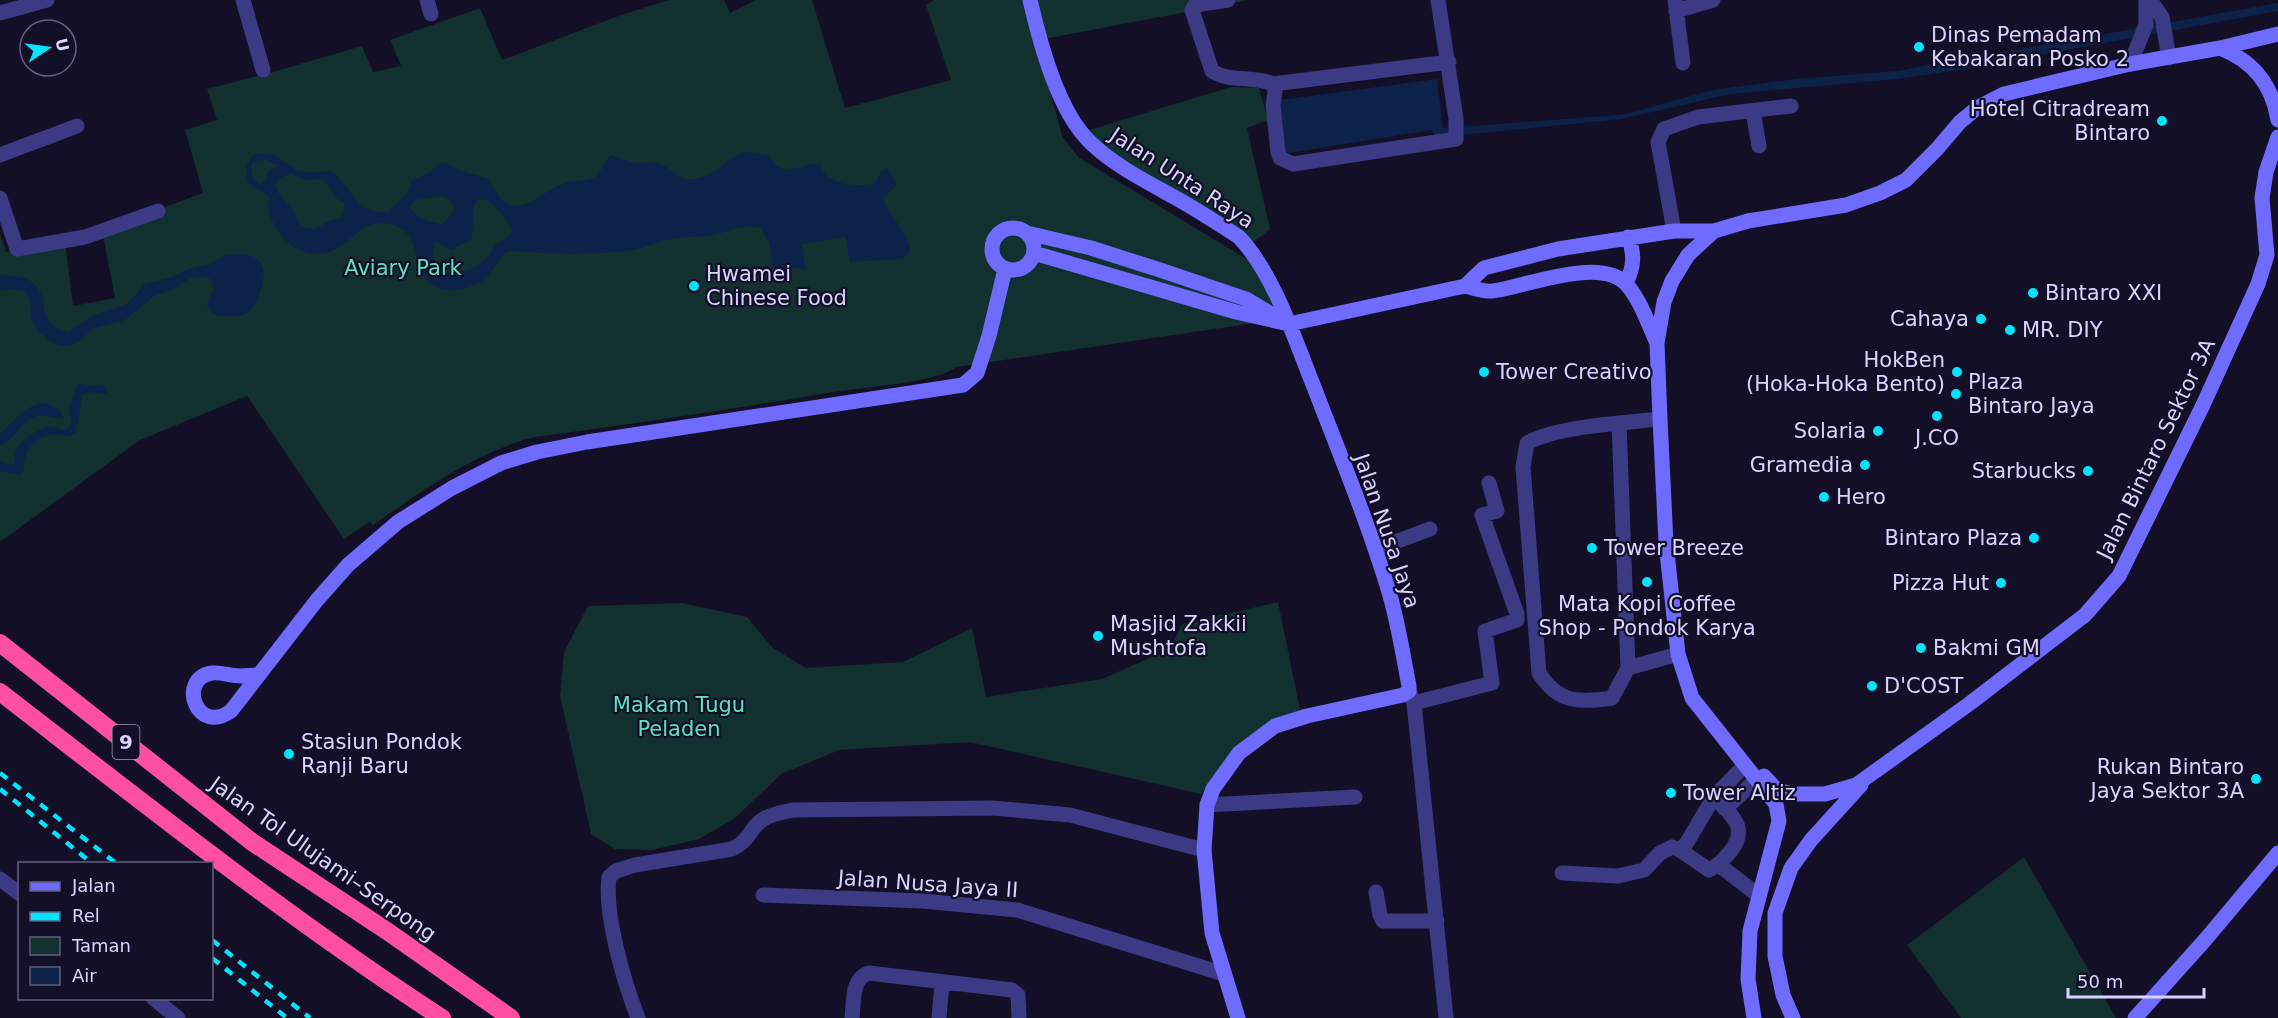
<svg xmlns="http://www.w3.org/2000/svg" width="2278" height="1018" font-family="'DejaVu Sans',sans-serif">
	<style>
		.green { fill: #12302f }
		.water { fill: #0c2248; fill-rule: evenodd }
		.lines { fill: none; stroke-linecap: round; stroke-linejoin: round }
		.street { stroke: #3d3a85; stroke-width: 15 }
		.secondary { stroke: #6f6bff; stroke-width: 15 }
		.highway { stroke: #ff4fa3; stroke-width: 18 }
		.rail { stroke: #00e5ff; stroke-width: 4.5; stroke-dasharray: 9 8; stroke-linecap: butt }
		.poi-dot { fill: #00e5ff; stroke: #130f26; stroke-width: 2 }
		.labels { text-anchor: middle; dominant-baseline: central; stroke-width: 4.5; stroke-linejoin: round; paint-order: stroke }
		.shield { fill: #130f26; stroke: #9e99be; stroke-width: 1.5 }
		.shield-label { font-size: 20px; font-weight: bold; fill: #d9d4ff }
		.poi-label { font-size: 21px; fill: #d9d4ff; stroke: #130f26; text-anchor: start }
		.street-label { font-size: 21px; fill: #d9d4ff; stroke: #130f26 }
		.park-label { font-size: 21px; fill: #5fe0c0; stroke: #130f26 }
	</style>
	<rect width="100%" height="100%" fill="#130f26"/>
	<path class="green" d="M669 0H724L730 13 756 0H812L845 108 951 80 926 5 934 0H1026L1062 136 1078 157 1250 261 1283 319 956 367C938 383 855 388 828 393 731 409 633 424 535 437 475 452 424 490 373 525L369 522 344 539 247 396 140 440 0 542V234L6 252 65 241 73 306 115 298 102 230 203 193 185 130 217 120 207 89 266 74 362 46 373 72 401 66 390 40 480 8 502 60 621 15Z
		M1031 0H1244V1L1044 39Z
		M1231 87 1259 88 1268 120 1247 128 1270 229 1251 244 1076 134Z
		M1278 602 1300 710 1280 717 1237 748 1201 794 970 742 839 750 781 774 735 818 699 839 652 850 615 849 591 834 560 696 564 652 588 606 682 603 747 617 773 648 806 668 903 662 972 628 986 697 1102 679 1170 649 1182 624Z
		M2024 857 2116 1018H1961L1907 945Z"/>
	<path class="water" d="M2278 3V11L1953 71 1897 79 1730 94 1622 119 1461 135 1435 136 1432 130 1283 154 1280 100 1437 79 1443 128 1622 115 1713 90 1796 79 1897 71Z
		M746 152 767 155C785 181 794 164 820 164 822 168 824 174 828 177 840 186 862 187 876 183L881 171 887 168 897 185 883 199C890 218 909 232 910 252L902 259 850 262 846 237 801 244 806 269 793 268 784 274 777 272 772 264 769 243 761 228C740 223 732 231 712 235 699 238 685 236 671 239 656 242 644 249 627 251 587 255 552 254 512 251L506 252C497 261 493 272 483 280 465 293 434 296 423 274 412 253 419 231 389 224 364 218 353 241 334 250 307 262 282 244 272 220 269 214 269 205 269 197L261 191 250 186C245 172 243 166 255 154H273L297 171 313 173 328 171 336 174 362 207 376 212H388L407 193 411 181 431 172 434 166 443 162 461 171 487 178C492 184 497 196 503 201 525 217 547 187 567 182 576 180 587 182 595 177 603 172 601 163 611 155 620 158 629 162 638 163 644 164 650 161 657 163 677 168 676 188 707 175 725 168 725 157 746 152ZM266 159 278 166 269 171 262 184C252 181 250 172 252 162ZM289 174C296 174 300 179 307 180 313 181 320 176 325 182 332 190 333 198 344 203 345 207 345 212 342 216 339 220 333 219 329 221 324 223 318 229 312 229 311 229 304 228 303 227 296 223 296 213 291 207 281 196 263 182 289 174ZM441 196 451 200C457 211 451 217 441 224 428 222 416 218 409 207L415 200ZM478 200C481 200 486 200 488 201 494 204 512 226 513 231 509 238 504 239 498 243 494 246 491 254 487 258 476 271 453 275 438 271L434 261 433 244 437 242 444 247 452 250C458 244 466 244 472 238L473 206Z
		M238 254C265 254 267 270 260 292 258 301 254 309 246 314 240 317 233 317 227 316 218 316 213 315 207 307L209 298 214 290 212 280 205 277 191 278 174 289 154 296 125 320 93 329 77 343 67 346 52 343 37 330 31 317 30 300 25 291 10 289 0 291V274C11 278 22 274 32 282 52 297 34 326 69 332L94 315 127 304 146 283 171 278 188 269 210 264 224 256Z
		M78 383 90 386 102 385 108 390 106 394 88 392 82 395 76 433C68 438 60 434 51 435 33 438 22 453 24 471L20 475 0 471V461L14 465C15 460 14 454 16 450 21 438 39 430 50 426L64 430 70 427 72 422 69 408Z
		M46 403 60 410 63 418C53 419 44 412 34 417 20 422 17 439 0 445V433C18 420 22 405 46 403Z"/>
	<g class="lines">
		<path class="street" d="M243 0 263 70
			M427 0 431 14
			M1228 0 1195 5 1192 10 1212 71C1231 83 1253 75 1273 84L1449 62
			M1675 0 1683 63
			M2150 0 2162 17 2169 58
			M1676 11 1713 0
			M0 13 47 0
			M2130 64 2146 25V0
			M1273 84 1275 92 1273 105 1278 152 1280 158 1293 164 1456 139V119L1438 0
			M1753 111 1759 146
			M0 155 77 126
			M0 198 17 249 85 237 158 211
			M1674 231 1658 142 1664 129 1698 117 1791 106
			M1619 423 1628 668 1612 698C1579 703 1558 703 1539 673L1523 467 1527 443C1559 426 1622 423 1660 419
			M1376 549 1430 529
			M1628 668 1678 654
			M1409 691 1414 703 1446 1018
			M1414 703 1492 683 1485 631 1517 620V614L1482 515 1497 511 1489 483
			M1207 805 1355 797
			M1725 809 1757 779
			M1680 850 1686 844 1714 797 1745 765
			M1719 865 1758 895
			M1562 873 1618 876 1644 870 1660 853 1672 847 1680 850 1709 870C1719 865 1723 860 1730 852 1750 827 1731 815 1714 797
			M0 879 20 894
			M1376 892 1380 915 1383 921H1437
			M763 895 923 901 1017 910 1224 974
			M153 998 178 1018
			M638 1018C624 982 604 915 609 877L616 871 635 865 732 849C750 841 749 829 762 820 771 814 783 812 794 810L992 808 1070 815 1204 850
			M852 1018C854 1002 851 978 869 973L1012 990 1018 995 1019 1018
			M939 1018 942 983"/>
		<path class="secondary" d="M1030 0C1040 43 1058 112 1091 143 1118 169 1156 186 1188 205 1205 215 1222 226 1239 237 1274 274 1295 340 1314 387 1340 455 1368 522 1389 592 1398 622 1403 655 1409 686V691L1403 695 1307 716 1275 726 1239 753 1213 789 1207 805 1204 850 1212 933 1238 1018
			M2220 48C2253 61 2272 84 2278 120
			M992 249a21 21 0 1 1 42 0a21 21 0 1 1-42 0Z
			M1027 233 1091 248 1157 269 1246 299 1276 317
			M1034 253 1236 312 1289 324 1465 286C1474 288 1484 292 1493 291 1524 287 1602 255 1627 285 1641 301 1648 324 1657 343
			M1626 283C1634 267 1635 254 1628 237
			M1465 286 1484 268 1558 249 1674 231H1714
			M258 675C252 675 246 676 240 676 231 676 221 672 212 673 177 678 196 736 231 711L317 600 348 565 398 522 452 488 501 463 537 452 587 442 963 385 977 373 989 336 1005 269
			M1764 776 1777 790 1793 794H1825L1856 785 1969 704 2085 615 2119 576 2203 405 2258 284 2267 255 2262 198 2266 172 2278 137
			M1754 1018 1748 979 1750 931 1779 821 1776 804 1692 698 1678 654 1666 543 1660 419 1657 343 1664 302 1672 281 1688 255 1714 231 1748 221 1846 205 1880 193 1906 180 1937 149 1960 122 1977 108 2004 94 2130 64 2220 48 2278 34
			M1793 1018 1783 995 1775 956V913L1791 868 1811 840 1861 785
			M2135 1018 2205 940 2278 853"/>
		<path class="highway" d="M0 643 252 842 387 931 511 1018
			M0 692C145 804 288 918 442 1018"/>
		<path class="rail" d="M0 773 117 864
			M0 789 93 864
			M212 940 310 1018
			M212 958 287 1018"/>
	</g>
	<g class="poi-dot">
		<circle cx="1919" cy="47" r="6"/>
		<circle cx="2162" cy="121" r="6"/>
		<circle cx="694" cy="286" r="6"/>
		<circle cx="2033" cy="293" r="6"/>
		<circle cx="1981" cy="319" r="6"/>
		<circle cx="2010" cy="330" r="6"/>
		<circle cx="1484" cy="372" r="6"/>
		<circle cx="1957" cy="372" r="6"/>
		<circle cx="1956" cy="394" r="6"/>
		<circle cx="1937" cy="416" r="6"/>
		<circle cx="1878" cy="431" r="6"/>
		<circle cx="1865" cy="465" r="6"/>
		<circle cx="2088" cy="471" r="6"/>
		<circle cx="1824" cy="497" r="6"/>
		<circle cx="2034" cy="538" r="6"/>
		<circle cx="1592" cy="548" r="6"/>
		<circle cx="1647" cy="582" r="6"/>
		<circle cx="2001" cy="583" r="6"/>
		<circle cx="1098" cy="636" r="6"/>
		<circle cx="1921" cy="648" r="6"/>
		<circle cx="1872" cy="686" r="6"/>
		<circle cx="289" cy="754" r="6"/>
		<circle cx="2256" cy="779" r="6"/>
		<circle cx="1671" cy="793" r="6"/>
	</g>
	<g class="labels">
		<rect class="shield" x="112.5" y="725" width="27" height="34" rx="4.5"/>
		<g class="shield-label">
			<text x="126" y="742">9</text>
		</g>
		<g class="poi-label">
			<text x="1931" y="35">Dinas Pemadam<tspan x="1931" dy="24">Kebakaran Posko 2</tspan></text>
			<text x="2150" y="109" text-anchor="end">Hotel Citradream<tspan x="2150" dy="24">Bintaro</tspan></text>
			<text x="706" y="274">Hwamei<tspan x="706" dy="24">Chinese Food</tspan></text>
			<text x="2045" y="293">Bintaro XXI</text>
			<text x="1969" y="319" text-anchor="end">Cahaya</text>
			<text x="2022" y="330">MR. DIY</text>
			<text x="1945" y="360" text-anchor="end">HokBen<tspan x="1945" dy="24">(Hoka-Hoka Bento)</tspan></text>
			<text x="1496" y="372">Tower Creativo</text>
			<text x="1968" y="382">Plaza<tspan x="1968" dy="24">Bintaro Jaya</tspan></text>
			<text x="1866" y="431" text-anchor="end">Solaria</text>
			<text x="1937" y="438" text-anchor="middle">J.CO</text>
			<text x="1853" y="465" text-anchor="end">Gramedia</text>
			<text x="2076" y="471" text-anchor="end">Starbucks</text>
			<text x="1836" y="497">Hero</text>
			<text x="2022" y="538" text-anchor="end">Bintaro Plaza</text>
			<text x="1604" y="548">Tower Breeze</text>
			<text x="1989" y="583" text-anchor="end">Pizza Hut</text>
			<text x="1647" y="604" text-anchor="middle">Mata Kopi Coffee<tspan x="1647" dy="24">Shop - Pondok Karya</tspan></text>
			<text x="1110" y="624">Masjid Zakkii<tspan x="1110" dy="24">Mushtofa</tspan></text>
			<text x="1933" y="648">Bakmi GM</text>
			<text x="1884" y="686">D'COST</text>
			<text x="301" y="742">Stasiun Pondok<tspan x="301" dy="24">Ranji Baru</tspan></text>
			<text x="2244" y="767" text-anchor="end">Rukan Bintaro<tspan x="2244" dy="24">Jaya Sektor 3A</tspan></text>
			<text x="1683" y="793">Tower Altiz</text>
		</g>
		<g class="street-label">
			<text transform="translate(1182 178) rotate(33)">Jalan Unta Raya</text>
			<text transform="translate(2156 449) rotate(-64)">Jalan Bintaro Sektor 3A</text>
			<text transform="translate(1387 531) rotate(71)">Jalan Nusa Jaya</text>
			<text transform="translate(323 859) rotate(35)">Jalan Tol Ulujami–Serpong</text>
			<text transform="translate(928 884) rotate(4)">Jalan Nusa Jaya II</text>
		</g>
		<g class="park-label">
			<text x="403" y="268">Aviary Park</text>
			<text x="679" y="705">Makam Tugu<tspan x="679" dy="24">Peladen</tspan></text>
		</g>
	</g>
	<rect x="18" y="862" width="195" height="138" fill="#130f26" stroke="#625e7d" stroke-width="1.5"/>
	<rect x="30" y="882" width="30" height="9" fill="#6f6bff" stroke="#625e7d" stroke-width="1.5"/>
	<text x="72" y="892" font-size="18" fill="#d9d4ff">Jalan</text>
	<rect x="30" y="912" width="30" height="9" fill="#00e5ff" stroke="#625e7d" stroke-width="1.5"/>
	<text x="72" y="922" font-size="18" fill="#d9d4ff">Rel</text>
	<rect x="30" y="937" width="30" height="18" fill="#12302f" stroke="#625e7d" stroke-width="1.5"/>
	<text x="72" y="952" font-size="18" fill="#d9d4ff">Taman</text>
	<rect x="30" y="967" width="30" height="18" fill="#0c2248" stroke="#625e7d" stroke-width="1.5"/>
	<text x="72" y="982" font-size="18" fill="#d9d4ff">Air</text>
	<g transform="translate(48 48) rotate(77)"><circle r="28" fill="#130f26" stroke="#625e7d" stroke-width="1.5"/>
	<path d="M0-4.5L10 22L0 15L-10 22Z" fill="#00e5ff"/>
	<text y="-9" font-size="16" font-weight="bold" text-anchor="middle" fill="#d9d4ff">U</text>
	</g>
	<path d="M2068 988v9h136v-9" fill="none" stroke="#d9d4ff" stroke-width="3"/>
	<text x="2077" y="988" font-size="18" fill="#d9d4ff" stroke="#130f26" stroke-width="4.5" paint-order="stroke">50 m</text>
</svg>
